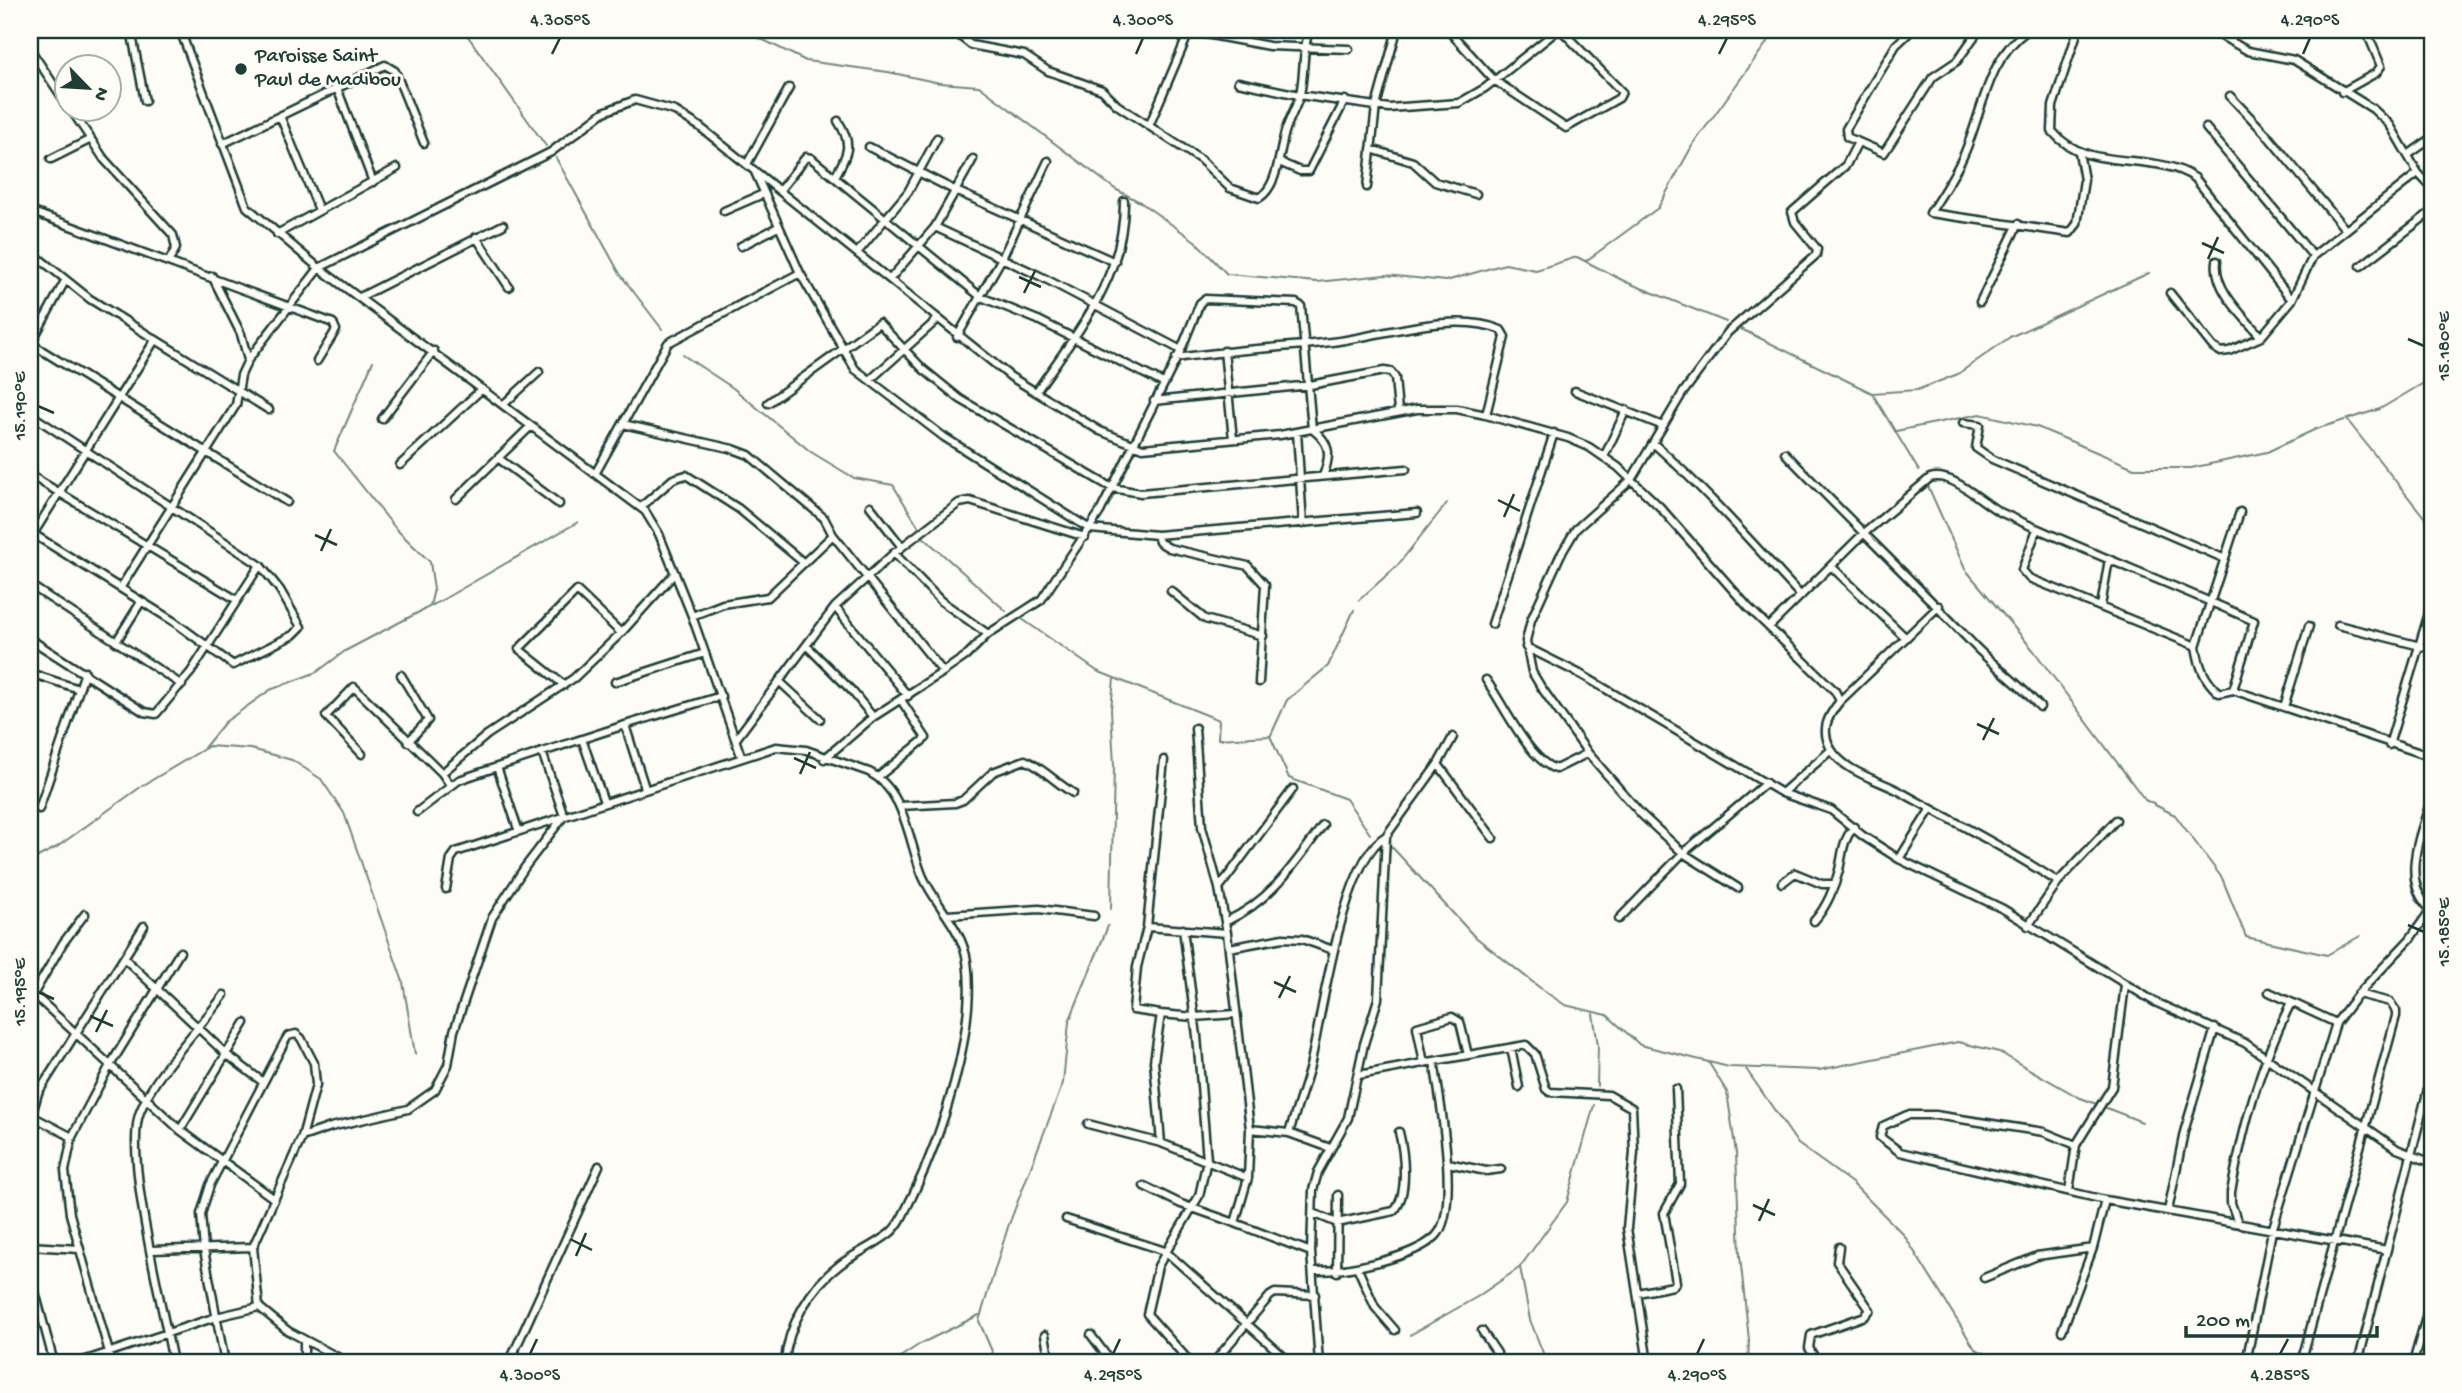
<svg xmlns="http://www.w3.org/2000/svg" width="2462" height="1393" font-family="'Gochi Hand',sans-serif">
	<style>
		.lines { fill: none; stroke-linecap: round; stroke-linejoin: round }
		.stream { stroke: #75877f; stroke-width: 2 }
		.street-casing { stroke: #1f3d34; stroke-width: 11 }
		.street { stroke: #fdfcf7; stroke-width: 6 }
		.ticks { fill: none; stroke: #1f3d34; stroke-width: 2.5 }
		.poi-dot { fill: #1f3d34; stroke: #fdfcf7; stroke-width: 2.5 }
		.labels { text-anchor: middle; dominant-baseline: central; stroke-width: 6; stroke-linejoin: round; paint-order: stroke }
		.poi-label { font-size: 21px; fill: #1f3d34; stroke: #fdfcf7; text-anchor: start }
		.neatline { fill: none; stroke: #1f3d34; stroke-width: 2.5 }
		.ticks-label { font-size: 18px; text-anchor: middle; fill: #1f3d34 }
	</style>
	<rect width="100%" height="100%" fill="#fdfcf7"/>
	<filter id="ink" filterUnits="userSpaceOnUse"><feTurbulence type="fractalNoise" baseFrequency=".0143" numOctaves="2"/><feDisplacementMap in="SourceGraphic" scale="14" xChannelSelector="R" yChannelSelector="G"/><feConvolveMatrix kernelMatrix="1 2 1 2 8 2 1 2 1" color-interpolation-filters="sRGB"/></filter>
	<g filter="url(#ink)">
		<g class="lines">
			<path class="stream" d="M467 30V35L546 146
				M743 30 806 61 888 72 940 83 979 86 1115 189 1140 202 1195 241 1227 274 1317 282 1385 275 1446 281 1505 264 1536 270 1577 257 1626 282 1726 322
				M556 158 620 274 662 329
				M1586 261 1658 208 1692 146 1776 30
				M1739 328 1872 393 1919 471
				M683 355 733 388 811 452 854 478 893 485 920 529
				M373 361 334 451 396 529 430 562 434 589 430 606
				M1872 393 1917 390 1958 374 2010 337 2149 273
				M2348 421 2432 527
				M1896 431 1980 414 2037 427 2134 468H2191L2267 452 2316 429 2380 409 2432 378
				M1928 486 1965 569 2034 651 2145 800 2175 815 2222 878 2246 937 2327 955 2360 936
				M922 536 1006 611
				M1359 600 1397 566 1447 503
				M1022 619 1097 671 1219 720 1218 739 1270 736 1289 778 1346 799 1370 834
				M1271 735 1287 700 1328 666 1354 610
				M204 748 225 722 270 690 317 672 345 651 442 600 578 522
				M1391 846 1473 935 1544 991 1565 1005 1607 1015 1640 1045 1729 1067 1819 1070 1958 1042 1999 1052 2078 1097 2099 1105
				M30 861 57 847 142 786 209 746 251 749 292 760 321 779 344 813 403 982 415 1054
				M1111 909 1114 766 1111 709 1114 679
				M1593 1014 1598 1045 1597 1086
				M1709 1063 1727 1092 1736 1153 1740 1256 1749 1340 1748 1363
				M1746 1069 1798 1144 1852 1183 1904 1235 1975 1349 2008 1363
				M2104 1107 2142 1122
				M1410 1335 1477 1297 1519 1268
				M891 1363 920 1344 979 1315
				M997 1363 979 1321 1008 1227 1063 1083 1069 1022 1108 926
				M1547 1363 1530 1320 1520 1267 1567 1202 1594 1105"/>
			<defs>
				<path id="street" d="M131 30 145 101
					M180 30 247 207 319 268 645 511 659 534 692 616 741 756
					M952 30 971 45 1024 55 1048 71 1102 90 1117 105 1201 160 1230 188 1259 198C1279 186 1279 149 1286 129 1290 117 1297 106 1300 94 1305 72 1302 51 1309 30
					M1448 30 1494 80 1566 128 1619 98 1622 92 1561 30
					M1912 30 1896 45 1846 129 1847 137 1884 153 1933 77 1957 61 1979 30
					M2028 30C1988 57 1983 110 1965 152 1957 172 1942 194 1930 213L2070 233 2077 224 2084 180 2079 152
					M2078 30 2053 106 2052 131C2088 175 2153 149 2195 178L2292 300
					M2218 30 2223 37 2248 51 2294 60 2373 109 2390 125 2418 173 2432 188
					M1190 31 1269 46 1349 49
					M30 49 66 103
					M1238 82 1299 95 1389 108 1459 103 1485 88 1558 30
					M337 88 373 182
					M2342 92 2376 73 2381 66 2366 30
					M2230 96 2267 135 2345 229
					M70 108 104 159 173 235 176 248 169 261
					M280 116 319 210
					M1149 126 1190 30
					M2206 128 2313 256
					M222 144 385 65 395 71 424 143
					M869 147 956 191 1115 262
					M1371 149 1413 162 1435 182 1476 194
					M2408 155 2432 138
					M51 159 91 139
					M1279 162 1300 171H1309L1345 100
					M747 164 789 88
					M755 172 800 273 855 369 944 437 1090 529 1157 535 1417 513
					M835 177C848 154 853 144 838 121
					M1367 187 1376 106 1397 30
					M780 190 806 157 811 158 981 297 1038 320 1163 383
					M30 211 333 323 336 330 317 361
					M724 211 763 194
					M935 227 1040 276 1181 350
					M277 234 397 168
					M476 237 509 287
					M741 246 778 227
					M30 251 90 299 269 410
					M857 253 908 192 937 138
					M2217 261C2213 290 2244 316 2261 337
					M2361 266 2432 211
					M212 276 241 334 248 360
					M890 279 935 227 973 159
					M2170 293 2213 347 2221 352 2229 351 2261 337 2292 300 2313 256 2418 173
					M360 297 503 225
					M1980 302 2018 224
					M957 337 1002 258 1048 161
					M30 343 287 502
					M30 345 65 281
					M1224 351 1233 439
					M1176 358C1228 350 1280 348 1332 342 1382 336 1453 310 1501 330L1505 337 1486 415
					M870 380 937 320
					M1575 391 1663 426
					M1036 392C1077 332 1125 277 1124 201
					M1154 401 1310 385 1384 371 1391 372 1395 378 1398 411
					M768 403 879 323 923 369 960 399 1112 488 1141 493 1406 469
					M504 404 539 372
					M30 414 260 565 191 672 156 714 144 712 30 639
					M382 419 434 351
					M1963 423 1980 425 1976 448 1992 459 2223 558
					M623 424 733 449 749 455 824 518 833 535 943 672
					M1297 432 1303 524
					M1653 443C1707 491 1753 544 1801 596
					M1785 453C1846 517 1909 577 1970 641 1992 665 2019 683 2040 707
					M1604 457 1626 410
					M498 458 559 504
					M400 465 482 389
					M595 474 668 343 800 273
					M30 475 237 600
					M456 499 531 426
					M870 506 902 547
					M641 507 673 479 686 475 739 509 804 563
					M2240 512 2196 646C2199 666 2204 680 2219 693L2233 690 2432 757
					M2037 529 2022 570 2029 578 2196 646
					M30 532 173 621 233 665 293 635 301 627 280 590 260 565
					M1157 535 1159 542 1169 548 1248 566 1265 585 1259 682
					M30 539 155 340
					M894 553 941 601 988 634
					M1832 567 1906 638
					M30 585 182 685
					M121 587 236 405 241 375 248 360 319 268 551 152 604 112 635 100 675 111 700 127 1011 377 1100 431 1143 448 1280 435 1417 409H1457L1486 415 1568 438 1589 447 1618 467 1660 507 1748 607 1835 691 1840 701C1828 716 1820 729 1831 749 1843 771 1878 780 1899 791 1952 821 2007 848 2058 882
					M1171 591 1205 619 1263 636
					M2101 606 2109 559
					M835 607 908 696
					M692 616 723 604 768 597 833 535
					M1492 624 1554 433
					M2338 625 2432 649
					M1769 627 1862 535 1930 478C1952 471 1981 502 2000 512 2084 551 2170 583 2254 621L2233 690
					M116 642 141 602
					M807 646 852 691 873 717
					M1526 647 1582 675 1782 793 1831 810 1863 836 1899 859 2003 909 2155 1002 2245 1043 2397 1149 2432 1163
					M30 673 79 689
					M401 675 428 720 408 742
					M1486 680C1503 703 1529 761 1556 769L1588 753
					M779 681 820 719
					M615 682 705 653
					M564 685 519 649 577 591 621 633
					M1840 701 1939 606
					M2284 707 2309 626
					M1195 728 1202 827 1219 888 1227 933 1250 1129 1248 1178 1235 1223 1311 1252
					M582 739 625 725
					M736 739 835 607 894 553 959 503 970 501 1085 537
					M2389 745 2432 603
					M542 752 564 816
					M362 754 326 716 354 687 442 773 451 786
					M824 759 873 717 943 672 966 656 988 634 1041 600 1100 512 1181 350 1200 303 1205 299 1296 303 1301 306 1312 429C1331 443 1331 455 1323 476
					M1438 764 1493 838
					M442 773 487 735 574 678 621 633 675 573
					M878 777 926 738 901 700
					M645 788 625 725 721 696
					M1782 793 1831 750
					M900 806 955 803 963 800 993 772 1025 760C1043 768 1056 783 1073 793
					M39 809 85 672
					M417 812 459 780 497 767
					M518 829 497 767 582 739 604 802
					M1899 859 1930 810
					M1782 883 1795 873 1822 884H1833
					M1219 888 1293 789
					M1738 888 1683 853 1641 814 1588 753 1541 687 1532 672 1526 641 1531 620 1560 556 1576 529 1631 480 1682 394 1728 332 1816 255 1817 249 1795 222 1792 212 1846 165 1858 142
					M446 889 451 859 456 852 776 747 806 750 869 772C906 791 908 842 923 877 936 906 962 928 967 961 977 1031 942 1135 912 1197 906 1208 901 1224 890 1233 875 1245 856 1253 841 1264 811 1286 787 1326 785 1363
					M2431 910C2399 880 2421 834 2432 797
					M947 915 1039 909 1094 916
					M1619 919 1683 853 1766 783
					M1814 921C1826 908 1835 887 1839 870 1843 853 1842 841 1854 827
					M1225 922C1271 901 1294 865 1323 825
					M2028 926 2058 882 2116 820
					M1147 927 1227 933
					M1183 929 1197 1036 1207 1160 1199 1196 1158 1266 1147 1314 1191 1363
					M1229 948 1283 938 1302 939 1333 950
					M124 958 226 1054 263 1082
					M30 991 180 1130
					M2269 992 2336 1023
					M30 1000 63 943 85 914
					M1161 1014 1133 1010 1137 967 1147 927 1164 760
					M245 1023 180 1130 273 1198
					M1511 1048 1519 1087
					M1434 1061 1526 1045 1535 1054 1546 1089 1550 1092 1609 1095 1632 1108 1634 1152 1627 1228 1648 1363
					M1424 1063 1417 1027 1452 1017 1460 1022 1468 1055
					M30 1115 72 1137
					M30 1121 38 1093 144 926
					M1088 1124 1161 1143 1248 1178
					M1250 1129 1289 1133 1330 1148
					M1289 1133C1296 1110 1304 1088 1310 1066 1322 1016 1342 860 1386 836
					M302 1137 331 1127 408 1109 435 1090 448 1065 454 1031 492 918 525 867 564 816
					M1161 1143 1154 1061 1161 1014 1194 1017 1236 1014
					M2076 1145 2044 1132 1935 1115H1907L1883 1126 1880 1137 1900 1152 2105 1200 2387 1250
					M1448 1163 1486 1171 1501 1169
					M1144 1186 1181 1204 1235 1223
					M2069 1191 2076 1145 2112 1087 2125 985
					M2168 1211 2184 1132 2215 1028
					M1313 1213 1337 1223 1394 1211C1409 1195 1404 1152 1399 1132
					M1066 1219 1165 1251 1291 1363
					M2238 1223 2231 1203V1192C2244 1123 2259 1066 2291 1003
					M30 1246 79 1249
					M151 1250 253 1247
					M1358 1269 1375 1307 1395 1330
					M1314 1271C1344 1272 1414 1258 1436 1236 1461 1210 1439 1095 1434 1061L1359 1075
					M1337 1272 1338 1195
					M30 1273 54 1363
					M1984 1278 2037 1256 2093 1248
					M1638 1293 1673 1286 1676 1282 1664 1213 1680 1184 1676 1089
					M1482 1331 1497 1353V1363
					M2062 1331 2093 1248 2105 1200
					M1045 1335 1048 1351 1057 1363
					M1091 1335 1112 1363
					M304 1340V1363
					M77 1363 216 1317 259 1307
					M112 1363 70 1214 65 1171 72 1137 109 1067 180 952
					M173 1363C164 1311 123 1154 140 1112 154 1074 199 1029 224 995
					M225 1363 204 1250 201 1214 210 1185 285 1041 288 1036 296 1034 301 1038 314 1063 316 1085 302 1137 253 1247 259 1307 288 1331 349 1363
					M509 1363 599 1166
					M1213 1363 1270 1296 1275 1293 1315 1295
					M1319 1363 1311 1252 1313 1190 1318 1172 1348 1118 1364 1044 1378 999 1386 836 1438 764 1453 737
					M1818 1363 1809 1348 1811 1335 1865 1316 1870 1310 1837 1262 1839 1247
					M2246 1363 2272 1231 2336 1023 2358 994 2410 939 2432 908
					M2301 1363 2396 1016V1011L2390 1002 2358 994
					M2358 1363 2432 1073
					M2413 1363 2432 1296"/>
			</defs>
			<use href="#street" class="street-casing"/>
			<use href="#street" class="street"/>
		</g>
	</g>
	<path class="ticks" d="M552 54 560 38M1136 54 1143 38M1719 54 1727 38M2303 54 2310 38M2202 243 2224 253M2208 259 2218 237M1019 277 1041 287M1024 293 1035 271M2408 339 2424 346M38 406 54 413M1498 500 1520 511M1504 517 1514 494M315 535 337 545M321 551 331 529M1977 724 1999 734M1983 740 1994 718M794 758 816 768M800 774 810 752M2408 925 2424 932M1274 982 1296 992M38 992 54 999M1279 998 1290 976M90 1016 113 1026M96 1032 107 1010M1753 1205 1775 1215M1759 1221 1769 1199M570 1239 592 1250M576 1256 586 1233M530 1354 537 1339M1113 1354 1120 1339M1697 1354 1704 1339M2280 1354 2288 1339"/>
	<circle class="poi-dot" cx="241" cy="69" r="7"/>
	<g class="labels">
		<g class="poi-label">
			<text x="255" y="57">Paroisse Saint<tspan x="255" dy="24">Paul de Madibou</tspan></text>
		</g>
	</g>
	<rect width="2462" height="1393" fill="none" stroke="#fdfcf7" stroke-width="77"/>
	<g transform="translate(88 88) rotate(115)"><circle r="33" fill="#fdfcf7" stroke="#a4b0a9" stroke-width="2"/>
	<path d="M0-5L12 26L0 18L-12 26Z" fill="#1f3d34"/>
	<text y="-10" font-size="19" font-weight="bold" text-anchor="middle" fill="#1f3d34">N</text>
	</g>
	<path d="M2186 1326v10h191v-10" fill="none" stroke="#1f3d34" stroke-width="3.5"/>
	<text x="2196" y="1326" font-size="21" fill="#1f3d34" stroke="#fdfcf7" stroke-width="5" paint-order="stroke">200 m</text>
	<rect x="38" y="38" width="2386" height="1316" class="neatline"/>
	<g class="ticks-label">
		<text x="560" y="25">4.305°S</text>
		<text x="1143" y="25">4.300°S</text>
		<text x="1727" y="25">4.295°S</text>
		<text x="2310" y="25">4.290°S</text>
		<text transform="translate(2443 346) rotate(-90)" y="6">15.180°E</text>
		<text transform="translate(19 406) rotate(-90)" y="6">15.190°E</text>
		<text transform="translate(2443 932) rotate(-90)" y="6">15.185°E</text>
		<text transform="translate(19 992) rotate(-90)" y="6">15.195°E</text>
		<text x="530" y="1380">4.300°S</text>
		<text x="1113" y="1380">4.295°S</text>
		<text x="1697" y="1380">4.290°S</text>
		<text x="2280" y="1380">4.285°S</text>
	</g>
</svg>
